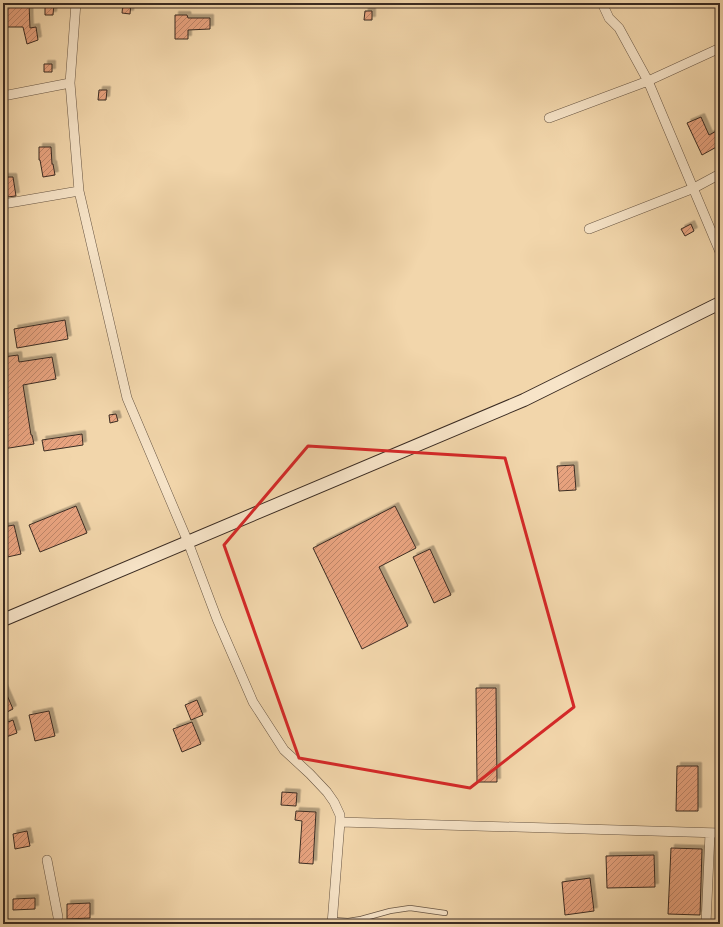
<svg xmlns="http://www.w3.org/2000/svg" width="723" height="927" font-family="'IM FELL Double Pica',serif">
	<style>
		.building { fill: url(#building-hatch); stroke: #3a2b22; filter: url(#shadow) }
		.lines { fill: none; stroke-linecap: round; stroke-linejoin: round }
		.service-casing { stroke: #685644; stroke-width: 6 }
		.minor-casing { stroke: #685644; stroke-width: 10 }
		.secondary-casing { stroke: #3a2b22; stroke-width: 14 }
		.service { stroke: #f7e4c8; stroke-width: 4.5 }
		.minor { stroke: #f7e4c8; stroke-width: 9 }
		.secondary { stroke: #f7e4c8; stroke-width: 12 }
		.marked { fill: none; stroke: #d62828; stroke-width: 3; stroke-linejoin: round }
	</style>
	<defs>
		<pattern id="building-hatch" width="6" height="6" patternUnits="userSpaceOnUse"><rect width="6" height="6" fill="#e8a37f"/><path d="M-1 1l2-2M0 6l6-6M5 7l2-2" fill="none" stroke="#bd8568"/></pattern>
		<filter id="shadow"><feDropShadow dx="3.5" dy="-3.5" stdDeviation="0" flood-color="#0004"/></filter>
	</defs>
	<rect width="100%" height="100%" fill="#f2d6ab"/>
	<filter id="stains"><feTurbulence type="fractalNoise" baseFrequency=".005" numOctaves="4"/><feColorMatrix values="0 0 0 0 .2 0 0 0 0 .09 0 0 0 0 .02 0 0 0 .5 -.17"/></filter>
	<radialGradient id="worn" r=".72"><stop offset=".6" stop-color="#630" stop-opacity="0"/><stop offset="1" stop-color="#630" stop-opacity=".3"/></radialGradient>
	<path class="building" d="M7 3H29L30 28 36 27 38 40 27 44 23 27H3V16H6Z
		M45 3H54L53 15H45Z
		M123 3H131L130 14 122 13Z
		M365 11H372V20H364Z
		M175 15H187L188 18H210V29L188 30V39H175Z
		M44 64H52V72H44Z
		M99 90H107L106 100H98Z
		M701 117 709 135 720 129V145L702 155 687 123Z
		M39 147H51L52 164H53L55 175 43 177 40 160H39Z
		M4 177H13L16 196 7 197Z
		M691 224 694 231 685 236 681 229Z
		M65 320 68 339 17 348 14 329Z
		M18 355 19 362 52 357 56 379 23 385 31 435H32L34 444 3 449V357Z
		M116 414 118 421 110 423 109 415Z
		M82 434 83 445 44 451 42 440Z
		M574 465 576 490 559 491 557 466Z
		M76 506 87 533 40 552 29 525Z
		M395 506 416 548 379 567 408 626 362 649 313 548Z
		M14 525 21 554 3 558V527Z
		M430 549 451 595 434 603 413 557Z
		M3 686 13 709 7 712 3 704Z
		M476 688H496L497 782H477Z
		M197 700 203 715 191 720 185 705Z
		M49 711 55 736 35 741 29 715Z
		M13 720 17 733 6 737 3 729V724Z
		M192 722 201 744 182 752 173 729Z
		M677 766H698V811H676Z
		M282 792 297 793 296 806 281 805Z
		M296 811 316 812 313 864 299 863 302 821 295 820Z
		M27 831 30 846 15 849 13 834Z
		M671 848 702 849 700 915 668 914Z
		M654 855 655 887 607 888 606 856Z
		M590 878 594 911 565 915 562 882Z
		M35 898V909L13 910V899Z
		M90 903V918L67 919V904Z"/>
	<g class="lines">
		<defs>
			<path id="service" d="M333 920 348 921 361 919 390 911 410 908 445 913"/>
			<path id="minor" d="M76 3 70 83 79 191 127 398 188 542 217 619 253 702 284 750 310 774 327 792 334 802 340 815V822L332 924
				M602 3 609 18 619 28 648 81 720 252
				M3 96 70 83
				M549 118 648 81 720 48
				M3 204 79 191
				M589 229 694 188 720 174
				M340 822 720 833
				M47 860 58 917V924
				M706 924 710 833"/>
			<path id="secondary" d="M3 620 524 400 720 303"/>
		</defs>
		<use href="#service" class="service-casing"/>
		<use href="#minor" class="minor-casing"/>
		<use href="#secondary" class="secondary-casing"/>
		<use href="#service" class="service"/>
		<use href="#minor" class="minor"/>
		<use href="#secondary" class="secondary"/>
	</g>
	<path class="marked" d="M308 446 505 458 574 707 470 788 299 758 224 545Z"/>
	<rect width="723" height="927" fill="none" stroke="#f2d6ab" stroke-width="16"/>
	<rect x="4" y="4" width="715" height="919" fill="none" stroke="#3a2b22" stroke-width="2"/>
	<rect x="8" y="8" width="707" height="911" fill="none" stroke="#3a2b22"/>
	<rect width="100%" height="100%" filter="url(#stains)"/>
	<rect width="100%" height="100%" fill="url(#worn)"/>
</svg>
